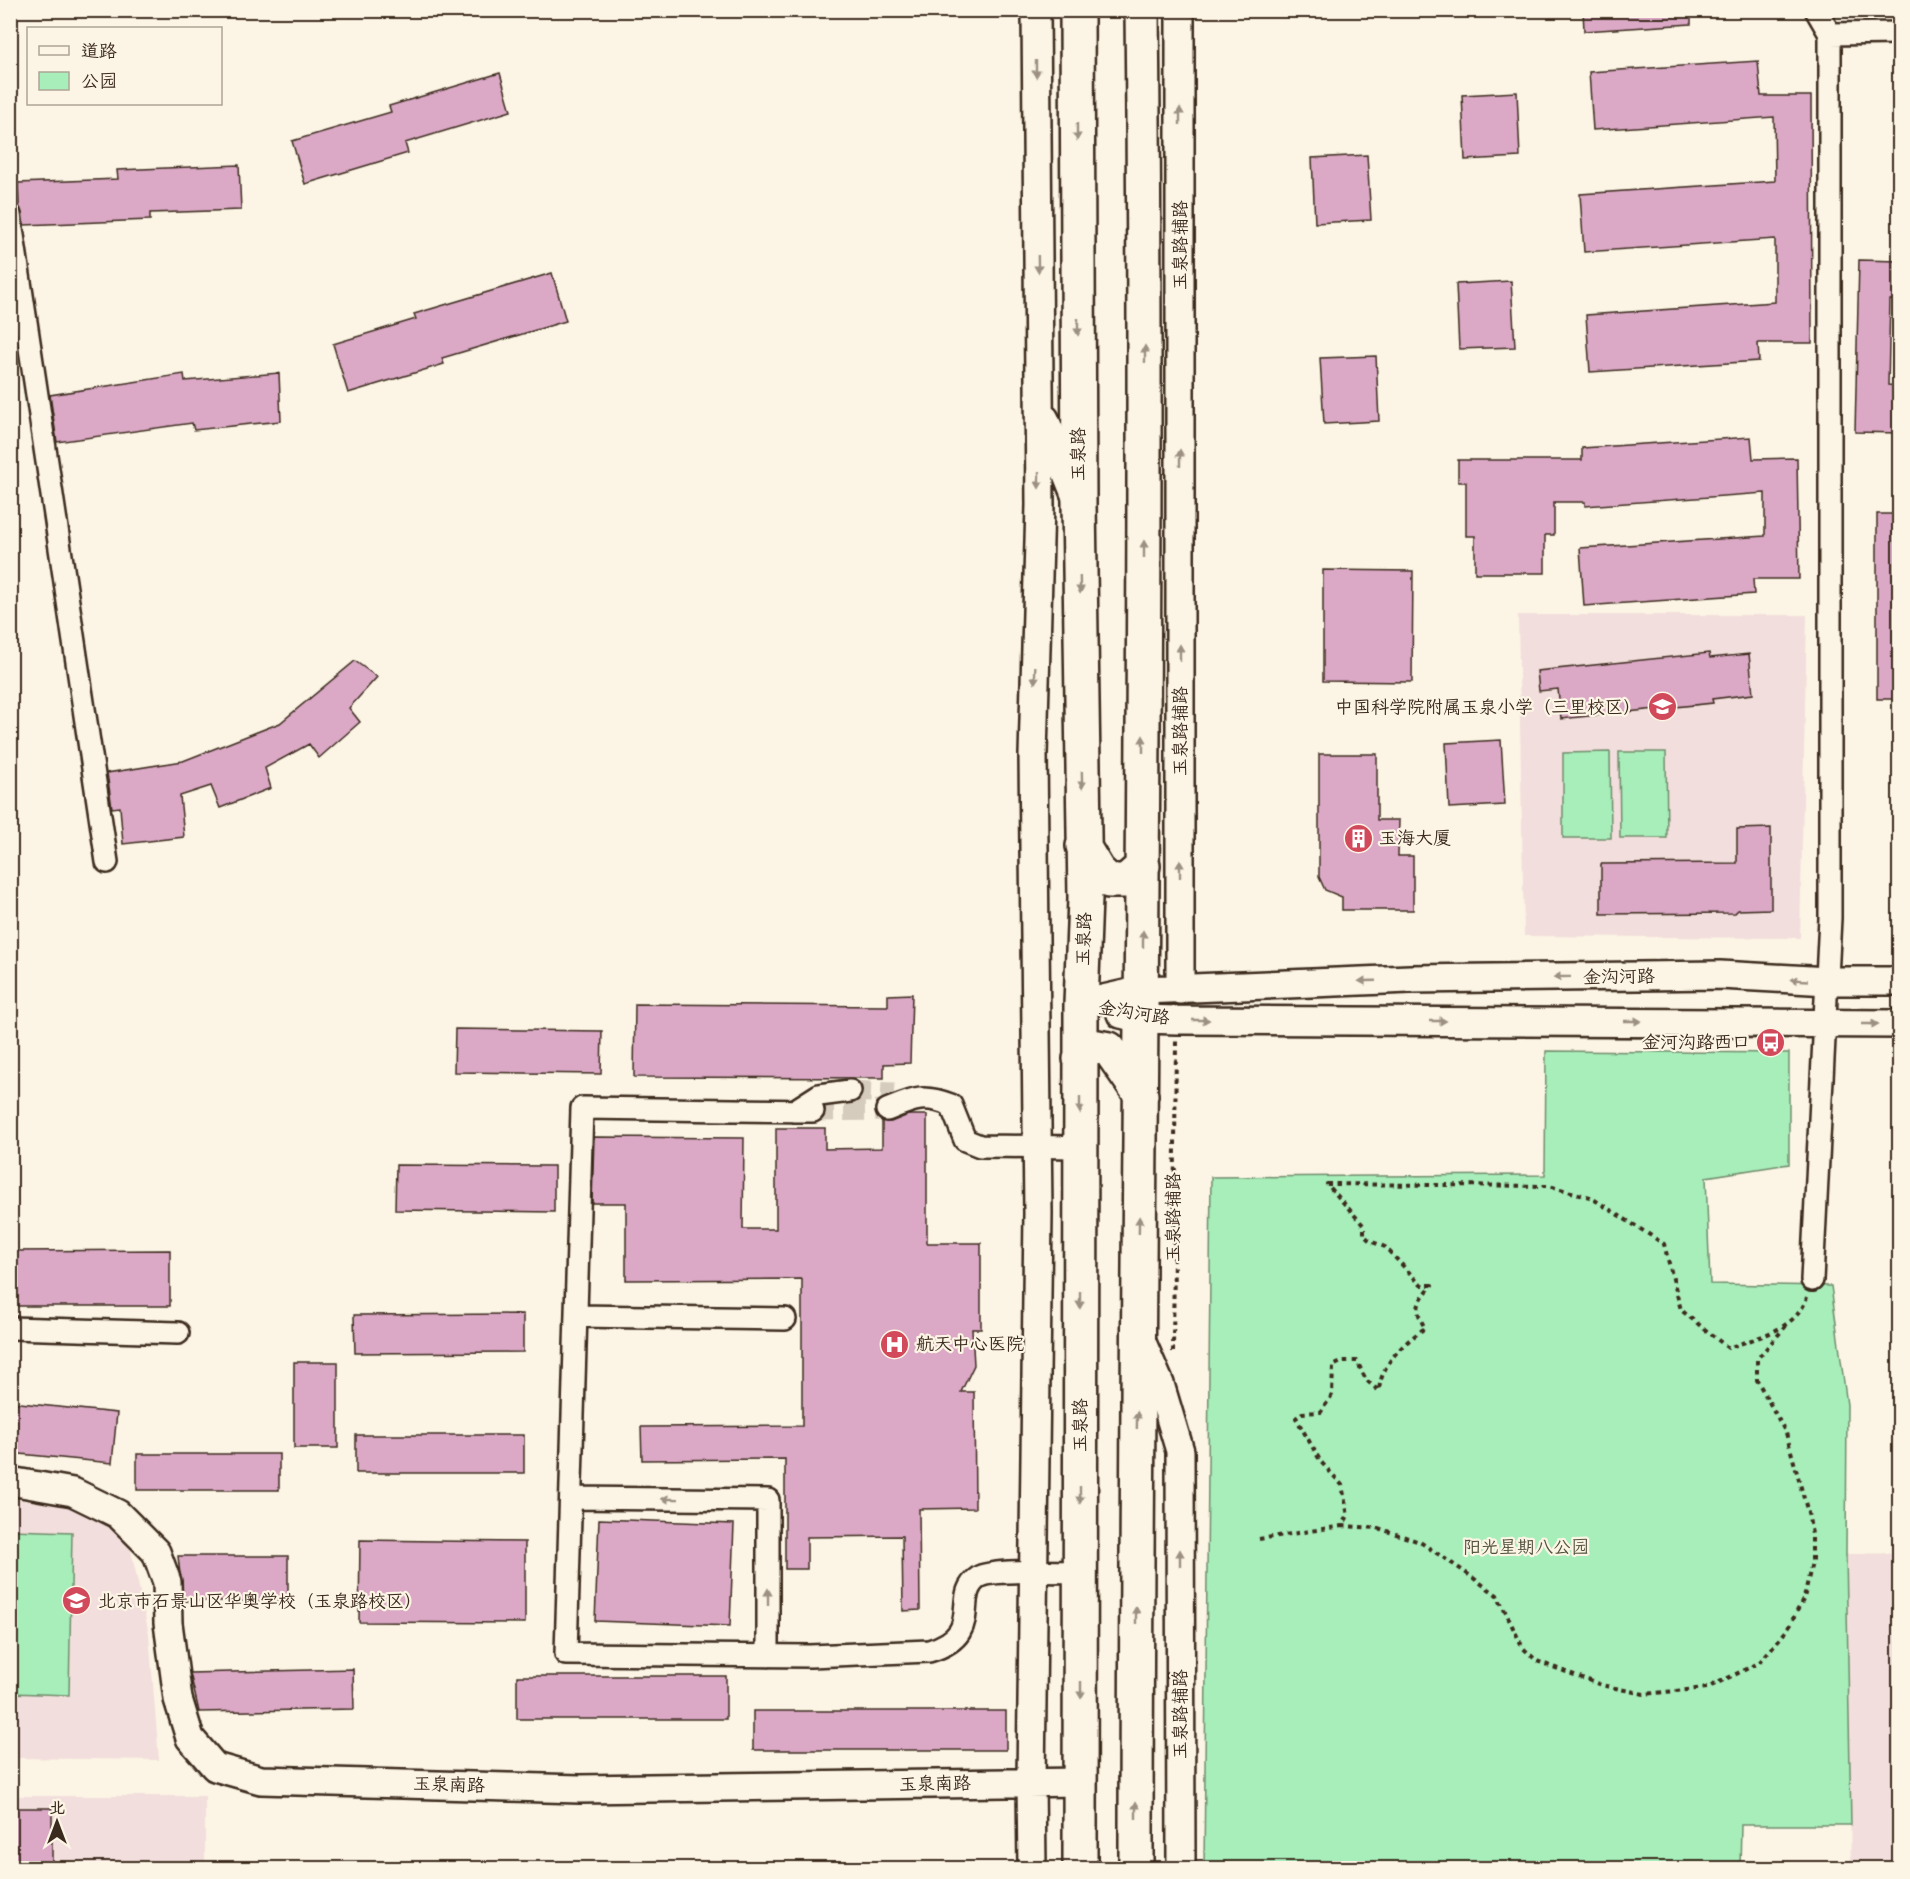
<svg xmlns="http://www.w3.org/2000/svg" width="1910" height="1879" font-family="'Balsamiq Sans','LXGW WenKai TC',sans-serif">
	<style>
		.built { fill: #f2dedc }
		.green { fill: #a7eeba; stroke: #718c6c; stroke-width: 1.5 }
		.building { fill: #dba9c6; stroke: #3b2a1e; stroke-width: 1.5 }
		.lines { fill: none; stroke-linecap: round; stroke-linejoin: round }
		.minor-tunnel { stroke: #d5ccbd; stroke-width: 21; stroke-dasharray: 21 10; stroke-linecap: butt }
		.minor-casing { stroke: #3b2a1e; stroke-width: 26 }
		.tertiary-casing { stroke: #3b2a1e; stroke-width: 32 }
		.primary-casing { stroke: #3b2a1e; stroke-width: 38 }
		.path { stroke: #3b2a1e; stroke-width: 4; stroke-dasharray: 4.5 4.5; stroke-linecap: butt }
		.minor { stroke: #fcf5e5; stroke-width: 21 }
		.tertiary { stroke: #fcf5e5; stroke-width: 27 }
		.primary { stroke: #fcf5e5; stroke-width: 33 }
		.oneway { fill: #9c9082 }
		.labels { text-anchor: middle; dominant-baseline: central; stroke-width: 4.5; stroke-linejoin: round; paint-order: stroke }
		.street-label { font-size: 18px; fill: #3b2a1e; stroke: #fcf5e5 }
		.poi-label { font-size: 18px; fill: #3b2a1e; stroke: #fcf5e5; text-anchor: start }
		.park-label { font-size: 18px; fill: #51513d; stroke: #fcf5e5 }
	</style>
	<rect width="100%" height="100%" fill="#fcf5e5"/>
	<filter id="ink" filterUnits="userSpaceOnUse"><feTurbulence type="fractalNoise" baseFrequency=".0167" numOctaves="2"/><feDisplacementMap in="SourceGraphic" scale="12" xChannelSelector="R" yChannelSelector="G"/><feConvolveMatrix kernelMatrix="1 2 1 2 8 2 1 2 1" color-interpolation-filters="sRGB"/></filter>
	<g filter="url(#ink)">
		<path class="built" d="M1518 615H1807L1800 938 1524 936Z
			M11 1499 81 1506 115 1528 131 1550 149 1634 159 1760 11 1758Z
			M1899 1553V1868H1851L1846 1554Z
			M11 1796H205V1868H11Z"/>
		<path class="green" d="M1610 752 1611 838H1563V753Z
			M1619 752H1666L1667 838H1620Z
			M1546 1051 1789 1053V1164L1706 1177 1710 1284 1831 1286 1847 1405 1846 1554 1851 1825H1741L1740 1868H1204L1211 1177 1545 1175Z
			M11 1530 72 1532 69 1695 11 1693Z"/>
		<path class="building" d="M1583 10H1691V24L1584 31Z
			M1758 61 1761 96H1811L1812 343H1758L1759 361 1590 372 1586 315 1775 302V239L1584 252 1580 194 1775 181 1774 117 1593 130 1589 72Z
			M500 73 511 111 405 143 408 153 305 184 292 141 391 112 389 106Z
			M1517 92 1520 157 1465 160 1462 95Z
			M1367 155 1371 220 1315 223 1312 158Z
			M239 165 241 210 150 213V220L24 225 19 206 18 183 118 179 117 170Z
			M1859 260 1899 261V300H1890L1888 385 1899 386V433L1855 432Z
			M552 273 566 321 442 358 444 364 348 393 333 344 416 319 414 314Z
			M1511 281 1515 347 1459 349 1456 284Z
			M1376 356 1379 421 1324 424 1320 358Z
			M279 373 281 421 194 430 192 423 57 442 50 395 184 374 185 381Z
			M1751 437 1753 459 1797 458 1799 579H1753L1754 594 1584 606 1580 548 1765 536V493L1585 506V502H1554V535H1545V573H1475V536H1466V482H1458V460H1582V448Z
			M1877 514H1899V699H1877Z
			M1323 570 1413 571 1412 682 1323 681Z
			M1709 653 1710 658 1749 654 1753 694 1712 699 1713 703 1561 719 1558 689 1539 691 1537 671Z
			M355 661 377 677 349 708 360 722 319 758 309 744 265 768 271 788 220 808 211 786 180 796 184 837 123 844 120 807 112 808 107 773 183 761 280 723Z
			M1501 740 1505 805 1449 808 1446 743Z
			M1319 754H1377V820H1399L1398 856H1413V910H1342V897L1325 890 1319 877Z
			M1771 828V909L1738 910 1735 913 1601 914V864L1737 863V829Z
			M912 994 910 1063 884 1064V1078L634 1077 635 1004 888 1006V995Z
			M455 1029 602 1031 601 1074 454 1072Z
			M908 1115H927V1243H981V1329H972L974 1365 961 1392H974L975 1508 919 1509 920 1610 903 1611 902 1536 807 1537V1569H785V1459L642 1460 641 1427 802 1426V1279L626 1280V1203H592L594 1137 744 1138 743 1229H776V1128H825V1149L882 1148V1121L891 1122Z
			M396 1165 554 1166V1212L395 1210Z
			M170 1250V1306H10V1251Z
			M523 1314V1352L355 1353 354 1315Z
			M294 1362H338V1448H294Z
			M10 1402 117 1413 112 1463 10 1453Z
			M356 1435H524V1473H356Z
			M137 1454H279V1490H137Z
			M599 1519 734 1524 730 1626 595 1621Z
			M360 1540 525 1542V1623L359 1622Z
			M178 1556H288V1601H183Z
			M353 1669 354 1709 199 1712 190 1673Z
			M517 1676H726V1719H517Z
			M753 1711H1006V1750H753Z
			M10 1808H52V1869H10Z"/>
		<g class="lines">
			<path class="minor-tunnel" d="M850 1091 894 1093
				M813 1111 887 1110"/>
			<defs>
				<path id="minor" d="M1830 34 1900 33
					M10 215 107 862
					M887 1110C914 1099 923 1094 951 1105L965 1140 980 1146 1080 1147
					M794 1111 819 1095 850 1091
					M813 1111 582 1108 566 1654 810 1656 929 1651C987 1634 950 1596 979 1577 991 1569 1062 1572 1080 1572
					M1812 1280 1830 918V34L1816 10
					M576 1316 785 1319
					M10 1328 178 1333
					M571 1498 768 1500V1656"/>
				<path id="tertiary" d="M1045 419 1076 497
					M1180 990V10
					M1081 1004 1143 990 1410 979 1720 975 1828 981H1900
					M1121 1014 1142 1019 1177 1020 1900 1024
					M1141 1340 1160 1384 1180 1451 1181 1868
					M10 1481 73 1492 118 1514 156 1552 167 1582 168 1623 178 1699 190 1738 215 1767 261 1780 580 1789 1081 1782
					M1032 1868 1031 1782 1038 1213 1033 755 1040 505 1036 10"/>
				<path id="primary" d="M1077 10 1079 503 1085 898 1081 1004 1080 1868
					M1083 846 1098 871 1109 881H1126L1143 866
					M1080 1059 1092 1046 1109 1049 1141 1095
					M1136 1868C1136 1249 1149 630 1142 10"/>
			</defs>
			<use href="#minor" class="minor-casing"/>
			<use href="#tertiary" class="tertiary-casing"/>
			<use href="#primary" class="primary-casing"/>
			<path class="path" d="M1173 1352 1176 1041
				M1342 1526 1378 1528 1420 1542 1462 1570 1497 1595 1523 1648 1537 1661 1601 1685 1644 1694 1707 1688 1759 1663 1787 1630 1804 1598 1812 1562V1534L1808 1513 1786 1433 1757 1380V1359L1786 1326
				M1259 1539 1342 1526 1348 1516 1342 1485 1321 1462 1296 1418 1302 1413 1321 1412 1332 1395 1333 1366 1343 1361H1357L1366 1380 1379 1391C1381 1363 1404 1343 1425 1328 1413 1307 1418 1302 1432 1285H1421L1385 1247 1370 1241 1364 1235V1226L1327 1184 1549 1186 1590 1197 1664 1244 1681 1310 1728 1348C1757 1337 1797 1330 1807 1297"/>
			<use href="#minor" class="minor"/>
			<use href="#tertiary" class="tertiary"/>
			<use href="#primary" class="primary"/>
		</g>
		<defs><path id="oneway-solid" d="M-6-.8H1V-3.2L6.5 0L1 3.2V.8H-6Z" transform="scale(1.5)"/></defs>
		<g class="oneway">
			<use href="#oneway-solid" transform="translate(1036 69) rotate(90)"/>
			<use href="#oneway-solid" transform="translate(1180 116) rotate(-90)"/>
			<use href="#oneway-solid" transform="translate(1077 132) rotate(90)"/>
			<use href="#oneway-solid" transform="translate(1038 264) rotate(89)"/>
			<use href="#oneway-solid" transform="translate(1078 327) rotate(90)"/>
			<use href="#oneway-solid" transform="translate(1145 354) rotate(-90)"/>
			<use href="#oneway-solid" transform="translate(1180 458) rotate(-90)"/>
			<use href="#oneway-solid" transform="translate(1039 480) rotate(90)"/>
			<use href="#oneway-solid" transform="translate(1144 549) rotate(-90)"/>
			<use href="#oneway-solid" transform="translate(1080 585) rotate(89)"/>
			<use href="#oneway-solid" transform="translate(1180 653) rotate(-90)"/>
			<use href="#oneway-solid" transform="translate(1035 675) rotate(92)"/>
			<use href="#oneway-solid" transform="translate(1143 744) rotate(-90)"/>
			<use href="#oneway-solid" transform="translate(1082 780) rotate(89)"/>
			<use href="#oneway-solid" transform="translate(1180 869) rotate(-90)"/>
			<use href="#oneway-solid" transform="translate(1143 939) rotate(-90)"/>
			<use href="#oneway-solid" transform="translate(1562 977) rotate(179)"/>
			<use href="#oneway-solid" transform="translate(1799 980) rotate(-177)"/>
			<use href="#oneway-solid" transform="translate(1367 981) rotate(178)"/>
			<use href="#oneway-solid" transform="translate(1201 1020)"/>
			<use href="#oneway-solid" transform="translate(1438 1021)"/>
			<use href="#oneway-solid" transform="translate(1633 1021)"/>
			<use href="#oneway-solid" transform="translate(1870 1024)"/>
			<use href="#oneway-solid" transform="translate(1080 1105) rotate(90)"/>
			<use href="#oneway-solid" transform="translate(1139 1225) rotate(-89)"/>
			<use href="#oneway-solid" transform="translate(1080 1300) rotate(90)"/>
			<use href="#oneway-solid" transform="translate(1137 1420) rotate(-89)"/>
			<use href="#oneway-solid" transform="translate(1080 1495) rotate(90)"/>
			<use href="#oneway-solid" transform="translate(670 1499) rotate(-179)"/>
			<use href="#oneway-solid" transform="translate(1180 1558) rotate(-90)"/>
			<use href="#oneway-solid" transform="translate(768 1597) rotate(-90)"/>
			<use href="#oneway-solid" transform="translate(1136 1615) rotate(-90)"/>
			<use href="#oneway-solid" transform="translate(1081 1690) rotate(90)"/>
			<use href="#oneway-solid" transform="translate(1136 1810) rotate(-90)"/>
		</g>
	</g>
	<defs>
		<symbol id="school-disc" viewBox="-11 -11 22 22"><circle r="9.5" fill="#d1495b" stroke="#fcf5e5"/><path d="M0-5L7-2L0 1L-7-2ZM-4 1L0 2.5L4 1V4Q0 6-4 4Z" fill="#fff"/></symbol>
		<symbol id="building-disc" viewBox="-11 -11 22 22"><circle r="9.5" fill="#d1495b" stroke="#fcf5e5"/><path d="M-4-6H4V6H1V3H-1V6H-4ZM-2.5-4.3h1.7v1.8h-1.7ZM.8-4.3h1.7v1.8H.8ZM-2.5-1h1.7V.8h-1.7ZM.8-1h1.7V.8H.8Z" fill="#fff"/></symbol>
		<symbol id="bus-disc" viewBox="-11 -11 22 22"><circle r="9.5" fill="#d1495b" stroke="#fcf5e5"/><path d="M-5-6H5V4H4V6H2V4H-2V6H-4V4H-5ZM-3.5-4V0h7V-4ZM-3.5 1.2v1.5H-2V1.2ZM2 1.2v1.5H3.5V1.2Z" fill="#fff"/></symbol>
		<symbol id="hospital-disc" viewBox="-11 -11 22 22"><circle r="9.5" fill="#d1495b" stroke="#fcf5e5"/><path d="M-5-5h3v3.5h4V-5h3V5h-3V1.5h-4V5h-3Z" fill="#fff"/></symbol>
	</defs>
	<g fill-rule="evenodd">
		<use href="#school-disc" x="1646" y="690" width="33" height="33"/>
		<use href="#building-disc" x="1342" y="822" width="33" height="33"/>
		<use href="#bus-disc" x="1754" y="1026" width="33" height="33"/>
		<use href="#hospital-disc" x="878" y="1328" width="33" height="33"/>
		<use href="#school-disc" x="60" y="1584" width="33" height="33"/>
	</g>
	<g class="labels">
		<g class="street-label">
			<text transform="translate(1180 245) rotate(-90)">玉泉路辅路</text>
			<text transform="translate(1078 454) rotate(-90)">玉泉路</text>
			<text transform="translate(1180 731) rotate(-90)">玉泉路辅路</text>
			<text transform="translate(1084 939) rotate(-88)">玉泉路</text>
			<text transform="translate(1619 977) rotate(-1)">金沟河路</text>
			<text transform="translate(1134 1013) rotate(9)">金沟河路</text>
			<text transform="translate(1173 1217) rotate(-90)">玉泉路辅路</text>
			<text transform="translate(1080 1425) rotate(-90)">玉泉路</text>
			<text transform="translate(1180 1714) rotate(-90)">玉泉路辅路</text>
			<text transform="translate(935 1784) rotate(-1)">玉泉南路</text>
			<text transform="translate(449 1785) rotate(2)">玉泉南路</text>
		</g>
		<g class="poi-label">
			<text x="1641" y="707" text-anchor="end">中国科学院附属玉泉小学（三里校区）</text>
			<text x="1379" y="838">玉海大厦</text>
			<text x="1750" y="1042" text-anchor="end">金河沟路西口</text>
			<text x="916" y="1344">航天中心医院</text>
			<text x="98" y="1601">北京市石景山区华奥学校（玉泉路校区）</text>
		</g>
		<g class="park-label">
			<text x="1526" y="1547">阳光星期八公园</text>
		</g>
	</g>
	<rect width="1910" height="1879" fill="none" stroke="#fcf5e5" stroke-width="36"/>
	<rect x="18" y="18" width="1874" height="1843" fill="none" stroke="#3b2a1e" stroke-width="2" filter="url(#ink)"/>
	<rect x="27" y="27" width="195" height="78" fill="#fcf5e5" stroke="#afa495" stroke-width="1.5"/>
	<rect x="39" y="46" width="30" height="9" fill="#fcf5e5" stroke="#afa495" stroke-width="1.5"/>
	<text x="81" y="57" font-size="18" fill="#3b2a1e">道路</text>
	<rect x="39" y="72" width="30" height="18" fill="#a7eeba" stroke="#afa495" stroke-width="1.5"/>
	<text x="81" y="87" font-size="18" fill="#3b2a1e">公园</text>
	<g transform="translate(57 1822)" stroke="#fcf5e5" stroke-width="4.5" paint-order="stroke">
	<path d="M0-4.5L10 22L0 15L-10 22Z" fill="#3b2a1e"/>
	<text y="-9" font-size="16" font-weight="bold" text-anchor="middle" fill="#3b2a1e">北</text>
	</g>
</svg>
